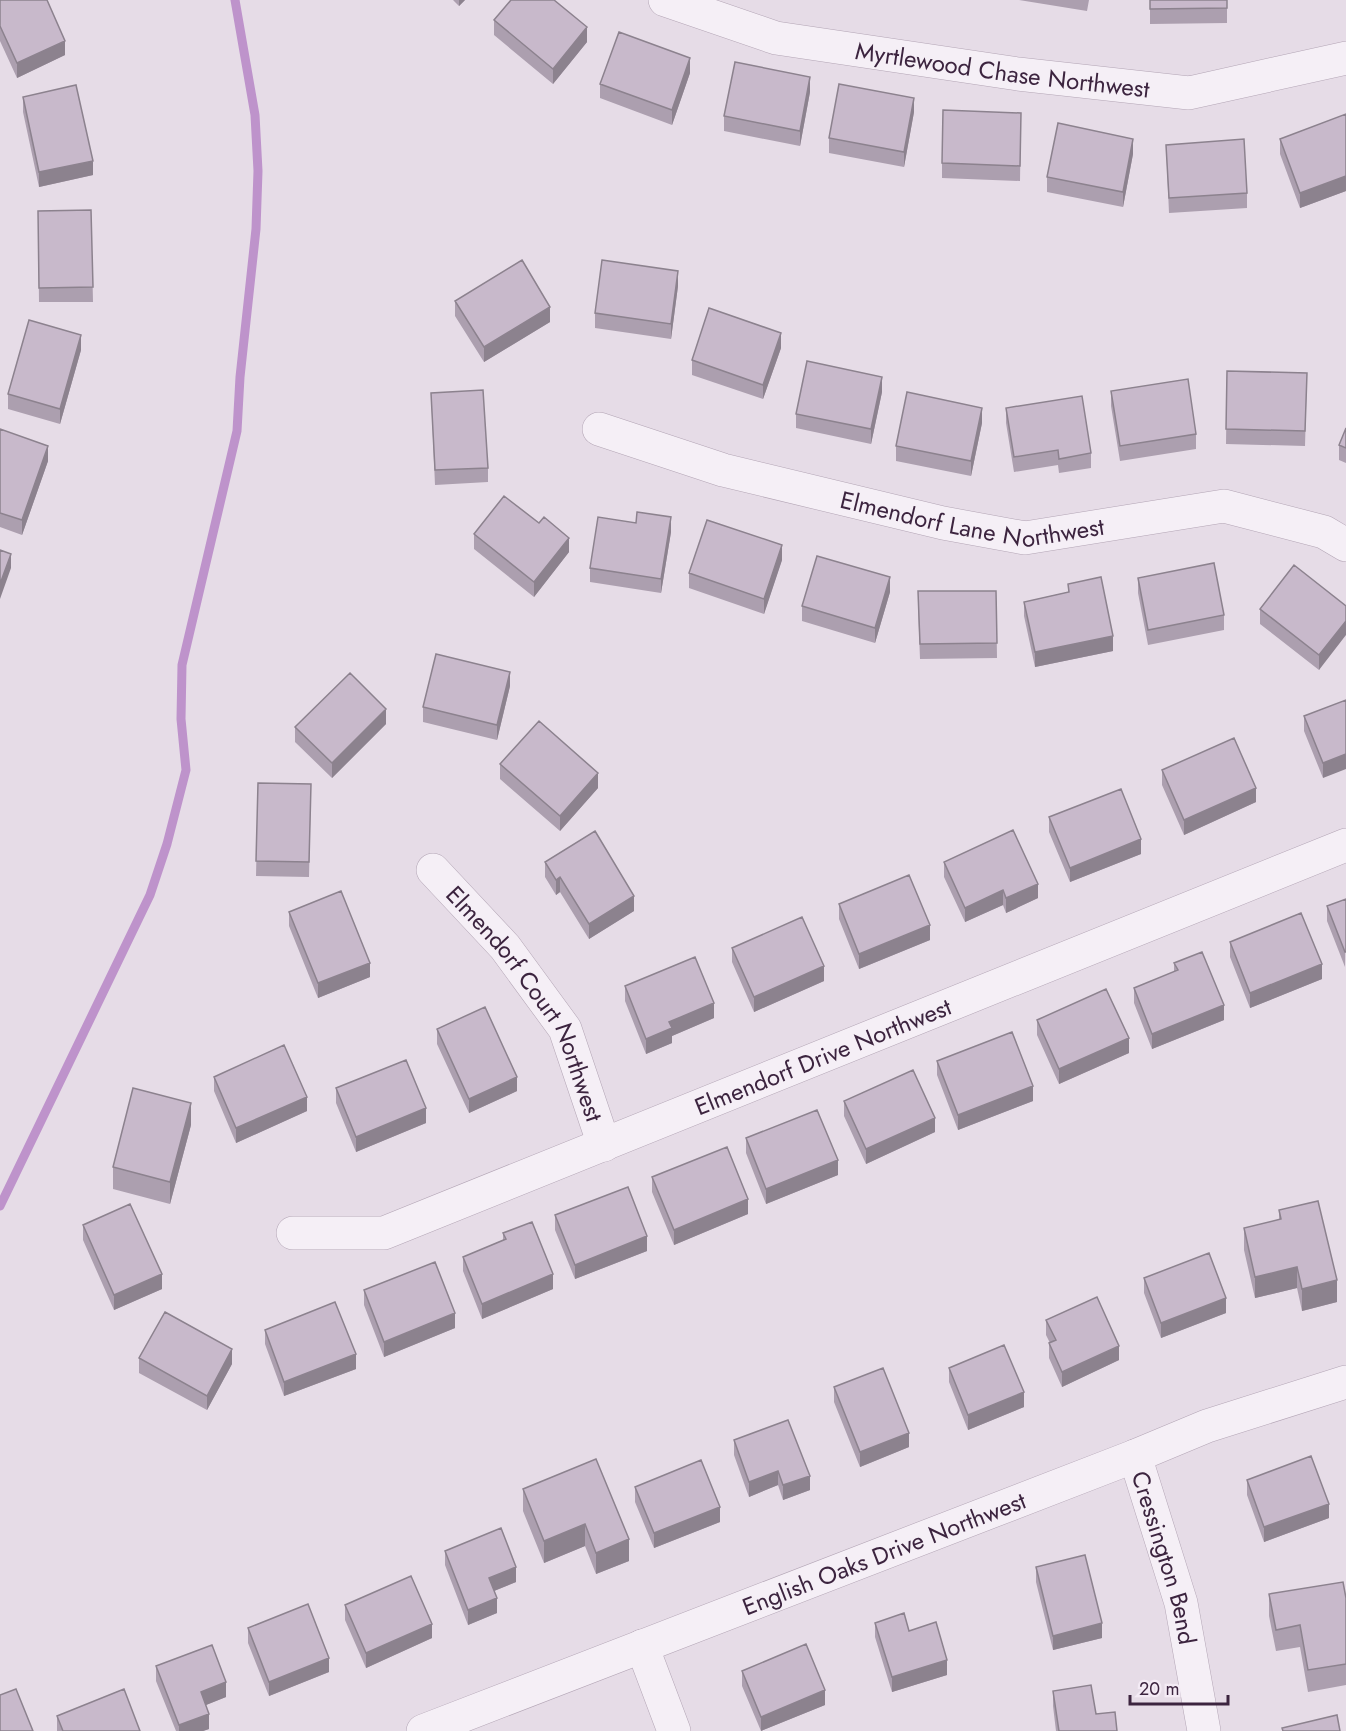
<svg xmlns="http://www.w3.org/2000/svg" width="1346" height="1731" font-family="Jost,sans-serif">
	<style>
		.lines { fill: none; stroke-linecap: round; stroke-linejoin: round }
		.stream { stroke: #be93cb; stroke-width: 9 }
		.minor-casing { stroke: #b3a5b5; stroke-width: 34 }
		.minor { stroke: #f5eff6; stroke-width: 33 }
		.wall { fill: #ac9faf }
		.shaded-wall { fill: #8c828e }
		.building { fill: #c8b9cb; stroke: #8c828e; stroke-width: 1.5 }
		.labels { text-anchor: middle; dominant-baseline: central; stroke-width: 4.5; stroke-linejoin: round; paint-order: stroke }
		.street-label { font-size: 24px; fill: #3c243f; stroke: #f4ebf5 }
	</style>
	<rect width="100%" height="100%" fill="#e6dce7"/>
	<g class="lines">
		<path class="stream" d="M0 1206 150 895 167 844 186 770 181 719 182 665 237 431 240 377 256 229 258 171 255 115 235 0"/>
		<defs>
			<g id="minor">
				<path id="s1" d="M665 0 776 38 1018 74 1189 93 1346 58"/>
				<path id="s2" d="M599 429 723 470 943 523 1025 538 1224 506 1324 532 1346 545"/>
				<path id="s3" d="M433 870 505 947 565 1029 604 1145"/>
				<path id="s4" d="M293 1233H384L1346 845"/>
				<path id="s5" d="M1135 1456 1181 1603 1204 1731"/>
				<path d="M642 1646 674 1731"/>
				<path id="s6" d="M423 1731 1135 1456 1207 1426 1346 1382"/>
			</g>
		</defs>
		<use href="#minor" class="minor-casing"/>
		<use href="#minor" class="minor"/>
	</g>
	<path class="wall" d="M0 0 65 55 17 78 0 41Z
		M453 0H465L459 6Z
		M1019 0H1089L1087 11Z
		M1150 0H1227V23L1150 24Z
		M494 20 587 42 553 84 494 35Z
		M690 73 672 125 600 98V84Z
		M810 92 800 146 724 131V116Z
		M23 97 93 175 39 187 23 112Z
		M914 112 904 167 829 153V138Z
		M1021 113 1020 181 942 178V163Z
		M1346 114V191L1300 208 1280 154V139Z
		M1166 145 1247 193V208L1169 213Z
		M1133 154 1123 207 1047 192V177Z
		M91 210 93 302H39L38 211Z
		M678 286 671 339 595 328V313Z
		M455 301 550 322 484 362 455 316Z
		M781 348 763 399 692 375V360Z
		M81 350 60 424 8 409V394Z
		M1227 371 1307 373 1305 446 1226 444Z
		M1111 391 1196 434V449L1120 461 1111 406Z
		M882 392 871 444 796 428V414Z
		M431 393 488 468V482L435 485Z
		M1006 408 1091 453V468L1059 473 1058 465 1014 472 1006 423Z
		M982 423 971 476 896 461V446Z
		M1346 428V463L1339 460V445Z
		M0 429 48 461 22 535 0 527Z
		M539 523 569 552 534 597 474 549V534Z
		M636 523 671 532 661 593 590 582V568Z
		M782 560 764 614 689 588V573Z
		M1138 578 1224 615V630L1148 645 1138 593Z
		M1068 584 1113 651 1035 667 1024 616V602L1068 592Z
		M996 591 997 658 920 659 918 606Z
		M890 592 875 643 802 621V606Z
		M1346 606 1319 670 1260 624V609Z
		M510 686 497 740 423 722V707Z
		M1346 700 1323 778 1304 731V716Z
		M386 724 332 778 295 742V727Z
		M500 764 598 788 560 831 500 779Z
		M1162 770 1256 802 1184 835 1162 785Z
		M258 783 311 784 309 877 256 876Z
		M1049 817 1141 854 1070 882 1049 832Z
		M545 862 634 911 589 939 560 892 556 895 545 877Z
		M944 862 1038 898 1006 913 1003 905 965 922 944 877Z
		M1346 899 1345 967 1327 921V906Z
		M839 904 930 940 859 969 839 919Z
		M289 912 370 977 318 998 289 926Z
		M1230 942 1322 979 1250 1008 1230 957Z
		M732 948 824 981 754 1012 732 962Z
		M1174 963 1224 1020 1152 1049 1134 1003V988L1174 972Z
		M625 986 714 1018 672 1036V1043L646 1054 625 1001Z
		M1037 1020 1129 1053 1059 1084 1037 1035Z
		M437 1029 517 1091 469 1113 437 1044Z
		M937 1061 1033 1101 958 1130 937 1075Z
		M214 1077 307 1111 236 1143 214 1091Z
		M336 1088 426 1123 356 1152 336 1103Z
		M844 1101 935 1132 866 1164 844 1116Z
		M191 1125 170 1204 113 1189V1167Z
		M746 1138 838 1175 766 1204 746 1153Z
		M652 1177 748 1214 674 1245 652 1192Z
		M1279 1210 1337 1302 1302 1311 1297 1288 1255 1298 1244 1250V1228L1279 1220Z
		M555 1215 647 1251 575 1279 555 1230Z
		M83 1225 162 1289 114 1310 83 1240Z
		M503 1233 553 1289 482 1319 463 1271V1257L503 1240Z
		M1144 1278 1226 1313 1161 1338 1144 1293Z
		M364 1290 455 1328 384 1357 364 1305Z
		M1046 1320 1119 1360 1062 1387 1049 1358V1343H1050L1046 1335Z
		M265 1330 356 1369 284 1396 265 1344Z
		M139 1358 232 1364 207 1410 139 1373Z
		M949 1368 1024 1407 968 1430 949 1382Z
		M834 1387 909 1447 860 1467 834 1402Z
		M734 1440 810 1490 783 1500 778 1485 749 1497 734 1455Z
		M596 1459 629 1561 596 1574 585 1546 544 1563 523 1511V1489Z
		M1247 1480 1329 1518 1264 1542 1247 1495Z
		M635 1487 720 1522 654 1548 635 1502Z
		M445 1551 516 1582 494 1591 497 1613 468 1625 445 1565Z
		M1036 1567 1102 1638 1053 1650 1036 1582Z
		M1269 1594 1346 1598V1685L1308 1692 1300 1647 1276 1651 1269 1616Z
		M345 1605 432 1638 366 1668 345 1620Z
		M875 1623 909 1631 947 1675 892 1692 875 1637Z
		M248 1628 329 1672 269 1696 248 1643Z
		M156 1666 226 1697 206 1705 209 1729 203 1731H176L156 1681Z
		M742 1671 825 1705 761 1731 742 1686Z
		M1053 1691 1096 1714 1117 1731H1056L1053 1706Z
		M57 1716 140 1731H57Z"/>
	<path class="shaded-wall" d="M459 0H465L459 6Z
		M587 27V42L553 84V69Z
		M65 41V55L17 78V63Z
		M690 58V73L672 125V110Z
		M810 77V92L800 146V131Z
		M914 98V112L904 167V152Z
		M1133 139V154L1123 207V192Z
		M93 161V175L39 187V172Z
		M1346 176V191L1300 208V193Z
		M678 271V286L671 339V324Z
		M550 307V322L484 362V347Z
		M781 333V348L763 399V385Z
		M81 335V350L60 424V409Z
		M882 377V392L871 444V429Z
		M982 408V423L971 476V461Z
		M48 446V461L22 535V520Z
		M671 517V532L661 593V579Z
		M569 538V552L534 597V582Z
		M782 545V560L764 614V599Z
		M11 554V568L0 599V584Z
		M890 577V592L875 643V628Z
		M1346 621V635L1319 670V655Z
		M1113 636V651L1035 667V652Z
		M510 672V686L497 740V725Z
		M386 709V724L332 778V763Z
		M1346 754V769L1323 778V763Z
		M598 773V788L560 831V816Z
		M1256 788V802L1184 835V820Z
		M1141 839V854L1070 882V868Z
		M560 877V892L556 895V880Z
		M1038 884V898L1006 913V898Z
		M1003 890V905L965 922V908Z
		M634 896V911L589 939V924Z
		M930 925V940L859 969V954Z
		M370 963V977L318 998V983Z
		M1322 964V979L1250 1008V993Z
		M824 966V981L754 1012V997Z
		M714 1003V1018L672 1036V1043L646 1054V1039L669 1022Z
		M1224 1005V1020L1152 1049V1034Z
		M1129 1038V1053L1059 1084V1069Z
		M517 1077V1091L469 1113V1099Z
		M1033 1086V1101L958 1130V1115Z
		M307 1097V1111L236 1143V1128Z
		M191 1103V1125L170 1204V1182Z
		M426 1108V1123L356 1152V1137Z
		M935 1118V1132L866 1164V1149Z
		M838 1160V1175L766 1204V1189Z
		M748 1199V1214L674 1245V1230Z
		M647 1236V1251L575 1279V1265Z
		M1297 1267V1288L1255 1298V1277Z
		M162 1274V1289L114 1310V1295Z
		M553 1274V1289L482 1319V1304Z
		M1337 1280V1302L1302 1311V1289Z
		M1226 1298V1313L1161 1338V1323Z
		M455 1313V1328L384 1357V1342Z
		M1119 1346V1360L1062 1387V1372Z
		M232 1349V1364L207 1410V1396Z
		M356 1354V1369L284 1396V1382Z
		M1024 1392V1407L968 1430V1415Z
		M909 1433V1447L860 1467V1452Z
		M778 1471V1485L749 1497V1482Z
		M810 1476V1490L783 1500V1485Z
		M1329 1504V1518L1264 1542V1527Z
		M720 1507V1522L654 1548V1533Z
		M585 1524V1546L544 1563V1541Z
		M629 1539V1561L596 1574V1553Z
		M516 1567V1582L489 1593V1578Z
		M497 1598V1613L468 1625V1610Z
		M1102 1623V1638L1053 1650V1636Z
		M432 1624V1638L366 1668V1653Z
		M329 1658V1672L269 1696V1682Z
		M947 1660V1675L892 1692V1677Z
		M226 1682V1697L201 1707V1692Z
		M825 1690V1705L761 1731V1717Z
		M209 1714V1729L203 1731H179V1725Z"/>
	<path class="building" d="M0 0H47L65 41 17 63 0 26Z
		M511 0H554L587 27 553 69 494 20Z
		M1150 0H1227V8L1150 9Z
		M619 32 690 58 672 110 600 84Z
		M735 62 810 77 800 131 724 116Z
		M839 84 914 98 904 152 829 138Z
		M76 85 93 161 39 172 23 97Z
		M943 110 1021 113 1020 166 942 163Z
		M1346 114V176L1300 193 1280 139Z
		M1058 123 1133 139 1123 192 1047 177Z
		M1244 139 1247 193 1169 198 1166 145Z
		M91 210 93 287 39 288 38 211Z
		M522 260 550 307 484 347 455 301Z
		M602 260 678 271 671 324 595 313Z
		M709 308 781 333 763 385 692 360Z
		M29 320 81 335 60 409 8 394Z
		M807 361 882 377 871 429 796 414Z
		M1227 371 1307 373 1305 431 1226 429Z
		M1188 379 1196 434 1120 446 1111 391Z
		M483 390 488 468 435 470 431 393Z
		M907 392 982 408 971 461 896 446Z
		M1082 396 1091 453 1059 459 1058 450 1014 457 1006 408Z
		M1346 428V448L1339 445Z
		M0 429 48 446 22 520 0 513Z
		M504 496 539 523 544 517 569 538 534 582 474 534Z
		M637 512 671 517 661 579 590 568 598 517 636 523Z
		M707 520 782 545 764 599 689 573Z
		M0 550 11 554 0 584Z
		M817 556 890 577 875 628 802 606Z
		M1214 563 1224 615 1148 630 1138 578Z
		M1294 565 1346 606V621L1319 655 1260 609Z
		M1101 577 1113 636 1035 652 1024 602 1069 592 1068 584Z
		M918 591H996L997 643 920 644Z
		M436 654 510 672 497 725 423 707Z
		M350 673 386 709 332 763 295 727Z
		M1346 700V754L1323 763 1304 716Z
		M539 721 598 773 560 816 500 764Z
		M1234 738 1256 788 1184 820 1162 770Z
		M258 783 311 784 309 862 256 861Z
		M1121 789 1141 839 1070 868 1049 817Z
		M1013 830 1038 884 1006 898 1003 890 965 908 944 862Z
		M595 831 634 896 589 924 560 877 556 880 545 862Z
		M909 875 930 925 859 954 839 904Z
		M341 891 370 963 318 983 289 912Z
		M1346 899V952H1345L1327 906Z
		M1301 913 1322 964 1250 993 1230 942Z
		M802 917 824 966 754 997 732 948Z
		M1202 952 1224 1005 1152 1034 1134 988 1178 970 1174 963Z
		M695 957 714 1003 669 1022 672 1028 646 1039 625 986Z
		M1106 989 1129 1038 1059 1069 1037 1020Z
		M485 1007 517 1077 469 1099 437 1029Z
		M1012 1032 1033 1086 958 1115 937 1061Z
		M284 1045 307 1097 236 1128 214 1077Z
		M406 1060 426 1108 356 1137 336 1088Z
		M913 1070 935 1118 866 1149 844 1101Z
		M133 1088 191 1103 170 1182 113 1167Z
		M817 1110 838 1160 766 1189 746 1138Z
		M727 1147 748 1199 674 1230 652 1177Z
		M628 1187 647 1236 575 1265 555 1215Z
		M1318 1201 1337 1280 1302 1289 1297 1267 1255 1277 1244 1228 1281 1219 1279 1210Z
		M130 1204 162 1274 114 1295 83 1225Z
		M532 1222 553 1274 482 1304 463 1257 506 1239 503 1233Z
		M1209 1253 1226 1298 1161 1323 1144 1278Z
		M435 1262 455 1313 384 1342 364 1290Z
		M1097 1297 1119 1346 1062 1372 1049 1343 1056 1340 1046 1320Z
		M335 1302 356 1354 284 1382 265 1330Z
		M165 1312 232 1349 207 1396 139 1358Z
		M1004 1345 1024 1392 968 1415 949 1368Z
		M883 1368 909 1433 860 1452 834 1387Z
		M788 1420 810 1476 783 1485 778 1471 749 1482 734 1440Z
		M1311 1456 1329 1504 1264 1527 1247 1480Z
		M596 1459 629 1539 596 1553 585 1524 544 1541 523 1489Z
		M701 1460 720 1507 654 1533 635 1487Z
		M501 1528 516 1567 489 1578 497 1598 468 1610 445 1551Z
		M1085 1555 1102 1623 1053 1636 1036 1567Z
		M411 1576 432 1624 366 1653 345 1605Z
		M1343 1582 1346 1598V1664L1308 1670 1300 1625 1276 1630 1269 1594Z
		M308 1604 329 1658 269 1682 248 1628Z
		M904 1613 909 1631 936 1622 947 1660 892 1677 875 1623Z
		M806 1644 825 1690 761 1717 742 1671Z
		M212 1645 226 1682 201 1692 209 1714 179 1725 156 1666Z
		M1091 1685 1096 1714 1115 1712 1117 1731H1059L1053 1691Z
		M16 1689 33 1731H0V1695Z
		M124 1689 140 1731H63L57 1716Z
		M1337 1715 1340 1731H1283L1282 1728Z"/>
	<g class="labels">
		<g class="street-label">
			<text stroke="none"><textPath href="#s1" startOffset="346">Myrtlewood Chase Northwest</textPath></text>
			<text stroke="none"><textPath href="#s2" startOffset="386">Elmendorf Lane Northwest</textPath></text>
			<text stroke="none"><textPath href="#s3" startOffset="165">Elmendorf Court Northwest</textPath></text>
			<text stroke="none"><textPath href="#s4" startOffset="564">Elmendorf Drive Northwest</textPath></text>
			<text stroke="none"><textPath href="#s6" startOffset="494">English Oaks Drive Northwest</textPath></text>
			<text stroke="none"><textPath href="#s5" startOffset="106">Cressington Bend</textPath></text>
		</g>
	</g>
	<path d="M1130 1695v9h98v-9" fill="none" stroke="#3c243f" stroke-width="3"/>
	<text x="1139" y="1695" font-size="18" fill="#3c243f" stroke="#f4ebf5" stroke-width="4.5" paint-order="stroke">20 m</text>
</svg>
